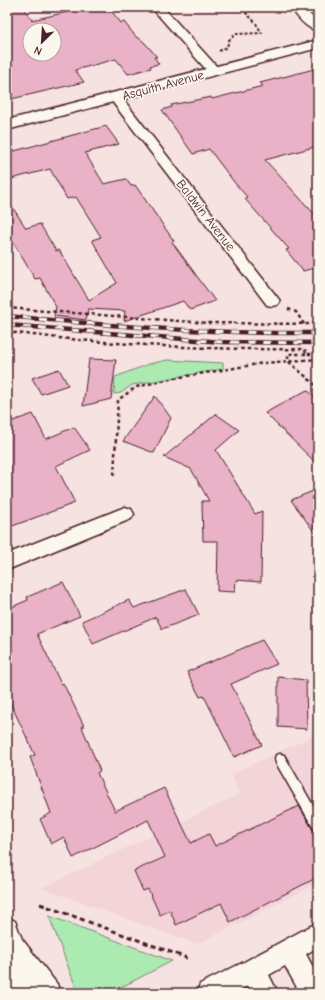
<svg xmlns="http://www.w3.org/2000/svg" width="325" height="1000" font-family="'Comic Neue',sans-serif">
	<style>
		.built { fill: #f2d4d9 }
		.green { fill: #abeab1; stroke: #7a846e }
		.building { fill: #e9b2c7; stroke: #4a1f2b; fill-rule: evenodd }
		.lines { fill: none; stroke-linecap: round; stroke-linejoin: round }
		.service-casing { stroke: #4a1f2b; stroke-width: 3 }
		.minor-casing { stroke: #4a1f2b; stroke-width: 3 }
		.tertiary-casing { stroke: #4a1f2b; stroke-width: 3 }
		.path-far2 { stroke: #4a1f2b; stroke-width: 2; stroke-dasharray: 3 2; stroke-linecap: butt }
		.path-far1 { stroke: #4a1f2b; stroke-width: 2.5; stroke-dasharray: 3.5 3; stroke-linecap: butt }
		.path { stroke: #4a1f2b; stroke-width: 3; stroke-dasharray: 5 3.5; stroke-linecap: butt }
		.service { fill: #fbf7ec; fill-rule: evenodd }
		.minor { fill: #fbf7ec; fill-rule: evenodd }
		.tertiary { fill: #fbf7ec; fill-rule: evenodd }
		.rail-casing { stroke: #4a1f2b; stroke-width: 4.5 }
		.rail { stroke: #fbf7ec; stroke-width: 3; stroke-dasharray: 8; stroke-linecap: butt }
		.labels { text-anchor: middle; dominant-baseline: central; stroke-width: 3.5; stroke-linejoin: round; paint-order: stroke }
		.far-street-label { font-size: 13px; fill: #4a1f2b; stroke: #fbf7ec }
	</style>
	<rect width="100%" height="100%" fill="#f6e2e1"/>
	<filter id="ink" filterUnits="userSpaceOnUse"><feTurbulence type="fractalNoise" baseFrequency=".025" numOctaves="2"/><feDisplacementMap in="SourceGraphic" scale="8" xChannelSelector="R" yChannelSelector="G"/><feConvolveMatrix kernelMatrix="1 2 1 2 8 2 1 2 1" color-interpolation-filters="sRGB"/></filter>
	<g filter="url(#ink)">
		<path class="built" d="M318 734V883L197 944 42 888 240 794 231 774Z"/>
		<path class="green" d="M167 360 223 363V369L132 385 121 393 114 394 115 377 149 364Z
			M49 916 172 961 110 993H78Z"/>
		<path class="building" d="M7 7H23L32 20 90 7H108L121 23 124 22 137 38H139L145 43 157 57H154L159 64 150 66 151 68 128 74 116 59 75 70 84 82 7 100ZM30 30H54V54H30Z
			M318 68V146L265 160 318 218V267L303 271 286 250 289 249 245 199 248 198 234 182 209 149 193 154 162 110 172 107 171 105 211 97 212 99 263 86 260 83Z
			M106 126 119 144 85 153 104 184 126 179 131 186 135 185 174 241 172 242 215 301 190 310 183 301 124 321 125 311 88 309 86 320 54 316 56 307 40 278 35 279 7 232V199L26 228 40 224 56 251 59 250 89 300 117 283 92 240 101 237 76 197 67 199 50 169 7 180V153Z
			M89 359 116 360 111 399 83 406Z
			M59 369 68 385 41 394 32 378Z
			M307 390 318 400V465L265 413Z
			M155 396 171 418 154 453 123 441Z
			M33 414 46 439 74 427 90 450 56 466 75 503 7 528V423Z
			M216 414 239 430 216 450 255 514 262 511 261 582 236 580 235 592 217 591 218 541H203L202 501H209L191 469 164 457Z
			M318 489V537L291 500Z
			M63 582 80 616 37 634 61 684 63 683 84 726 82 727 100 771 97 773 115 811 164 788 191 843 209 834 215 846 299 806 313 830 318 832V877L230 922 221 903 176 925 170 910 160 915 148 889 143 891 134 871 165 857 148 820 73 858 64 837 51 844 40 819 51 813 30 757 35 755 7 696V609L28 600 27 597Z
			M186 589 199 615 162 629 156 617 93 644 82 621 129 600 134 608Z
			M262 640 277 664 231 684 262 745 234 757 204 696 200 697 187 672Z
			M278 677 306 680 307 729 278 727Z"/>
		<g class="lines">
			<defs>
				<path id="service" d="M280 754 284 755 318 814V831L314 829 276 763 275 759 276 755Z"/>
				<path id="minor" d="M151 7H163L218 68 220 71 218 74H210Z
					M293 7H305L304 9 318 22V31C307 29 298 18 292 9Z
					M115 93 119 94 277 297 280 301 277 305 272 306 267 305 111 100 109 97 111 94Z
					M125 507 131 509 134 514 131 519 7 570V554Z
					M7 917 15 921 22 939 57 984 60 993H33L31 991V993H7Z
					M318 922V947L306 954 318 977V993H300L285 966 269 975 278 993H252L248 986 235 993H197L200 984 244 962Z"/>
				<path id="tertiary" d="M318 40V48L7 130V120Z"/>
			</defs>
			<use href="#service" class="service-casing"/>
			<use href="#minor" class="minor-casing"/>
			<use href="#tertiary" class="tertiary-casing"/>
			<path class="path-far2" d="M219 51 227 47 229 40 236 34 262 33 255 22 242 9 243 7"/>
			<path class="path-far1" d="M7 308 207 323 318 324
				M288 309 296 312 304 324
				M7 332C35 335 64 339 92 341 163 347 234 350 305 349L306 354H318
				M306 354H288V361L318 387
				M114 475 118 400 136 387 175 378 264 363 318 359"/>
			<path class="path" d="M40 904 187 958"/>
			<use href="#service" class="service"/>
			<use href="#minor" class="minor"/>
			<use href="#tertiary" class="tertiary"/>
			<defs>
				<path id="rail" d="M7 316C111 326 214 334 318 333
					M7 325 222 342 318 343"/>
			</defs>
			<use href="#rail" class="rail-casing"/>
			<use href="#rail" class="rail"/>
		</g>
	</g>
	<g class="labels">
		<g class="far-street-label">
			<text transform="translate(163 85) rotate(-15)">Asquith Avenue</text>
			<text transform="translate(206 215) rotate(52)">Baldwin Avenue</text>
		</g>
	</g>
	<rect width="325" height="1000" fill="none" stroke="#fbf7ec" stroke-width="24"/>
	<rect x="12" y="12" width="301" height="976" fill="none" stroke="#4a1f2b" stroke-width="1.5" filter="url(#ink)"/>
	<g transform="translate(42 42) rotate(205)"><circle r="19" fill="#fbf7ec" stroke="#b4a19f"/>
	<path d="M0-3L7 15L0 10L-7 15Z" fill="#4a1f2b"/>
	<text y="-6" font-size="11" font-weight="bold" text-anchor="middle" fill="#4a1f2b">N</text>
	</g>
</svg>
